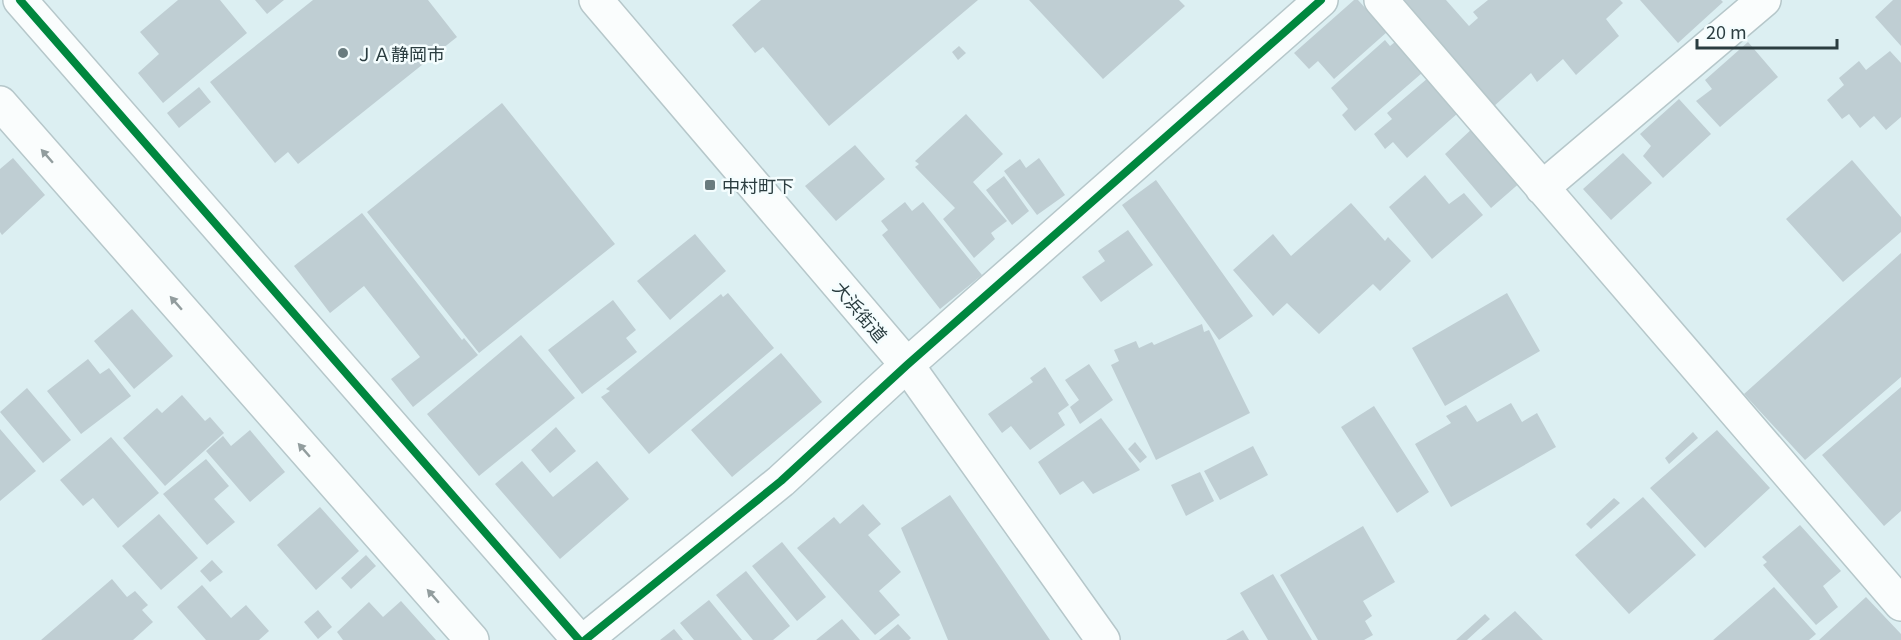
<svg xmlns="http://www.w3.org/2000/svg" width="1901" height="640" font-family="Georgia,'Noto Sans JP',serif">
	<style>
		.building { fill: #bfced3 }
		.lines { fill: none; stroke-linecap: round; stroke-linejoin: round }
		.street-casing { stroke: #b6c7ca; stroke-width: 36 }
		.secondary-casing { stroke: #b6c7ca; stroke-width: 36 }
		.street { stroke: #fafdfd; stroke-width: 33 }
		.secondary { stroke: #fafdfd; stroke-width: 33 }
		.cycleway-casing { stroke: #f4fdfe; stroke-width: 11 }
		.cycleway { stroke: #00873e; stroke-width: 8 }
		.oneway { fill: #929d9e }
		.poi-dot { fill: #697b7e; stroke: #f4fdfe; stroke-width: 2 }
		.labels { text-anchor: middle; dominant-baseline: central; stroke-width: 5; stroke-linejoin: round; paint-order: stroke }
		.poi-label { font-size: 18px; fill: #2b3d40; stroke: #f4fdfe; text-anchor: start }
		.street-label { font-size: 18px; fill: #2b3d40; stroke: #f4fdfe }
	</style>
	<rect width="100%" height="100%" fill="#dceff2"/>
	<path class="building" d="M178 0H220L247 33 163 103 138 73 159 54 140 32Z
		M255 0H284L267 14Z
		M313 0H428L457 37 298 164 288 152 275 163 210 82Z
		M761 0H978L829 126 763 47 755 53 732 25Z
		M1029 0H1179L1185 6 1103 79Z
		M1354 0H1358L1387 32 1334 79 1318 61 1309 69 1294 53Z
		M1399 0H1446L1469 26 1478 18 1473 12 1488 0H1620L1623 3 1606 19 1619 36 1576 75 1563 59 1537 82 1531 73 1493 107Z
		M1640 0H1721L1723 2 1678 43Z
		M1893 0H1901V46L1875 17Z
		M1385 40 1390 46 1395 42 1422 73 1355 131 1342 115 1348 109 1331 88Z
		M1748 42 1778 77 1720 127 1696 101 1712 89 1705 80Z
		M959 46 966 53 958 60 952 52Z
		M1890 51 1901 63V117L1886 130 1874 116 1860 128 1849 114 1842 119 1827 100 1844 85 1839 78 1859 61 1866 70Z
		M1428 78 1458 113 1407 158 1393 142 1385 149 1374 134 1392 119 1387 113Z
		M199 87 211 102 179 128 167 113Z
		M1679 99 1711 134 1663 178 1643 156 1651 146 1640 134Z
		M502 103 615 244 479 353 367 212Z
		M966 114 1003 154 973 182 1007 221 991 233 995 239 974 258 943 219 955 208 915 167 919 164 915 161Z
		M1474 127 1522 181 1491 208 1445 154Z
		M855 145 885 179 836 221 805 186Z
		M1623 153 1652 183 1611 220 1583 189Z
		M13 158 45 195 2 235 0 232V169Z
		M1039 158 1065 195 1037 215 1004 171 1020 159 1026 168Z
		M1852 160 1901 217V232L1843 282 1786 219Z
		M1425 175 1449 204 1464 193 1483 215 1432 259 1389 207Z
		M1004 176 1029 211 1012 225 986 190Z
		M1156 180 1253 316 1219 340 1122 205Z
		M905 202 912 211 923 202 982 275 940 309 882 235 888 230 881 221Z
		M1351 203 1385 241 1388 237 1411 261 1380 291 1373 284 1319 334 1287 303 1273 316 1233 270 1273 234 1291 256Z
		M362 213 462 340 464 338 478 355 413 407 391 379 420 357 364 286 330 313 294 266Z
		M1128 230 1153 265 1101 302 1082 277 1105 261 1098 251Z
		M695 234 726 271 670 320 637 281Z
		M1901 253V377L1805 460 1744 394Z
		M728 293 774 348 649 454 601 397 610 391 606 389 721 294 723 297Z
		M1507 293 1540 351 1445 406 1412 348Z
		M613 300 636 330 626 338 637 352 582 394 548 350Z
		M132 309 173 356 134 389 94 341Z
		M1202 324 1204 332 1209 330 1250 413 1156 460 1111 365 1119 361 1114 350 1136 341 1139 348 1152 342 1154 345Z
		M521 335 575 398 479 476 427 414Z
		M781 353 822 402 732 477 691 430Z
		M88 359 100 374 109 368 131 396 81 434 47 391Z
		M1089 364 1113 400 1080 424 1070 407 1079 400 1065 380Z
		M1045 367 1069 405 1058 413 1065 425 1030 450 1011 426 1002 433 988 414 1033 382 1030 378Z
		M1901 387V511L1884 526 1822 455Z
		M27 388 71 440 43 463 0 412Z
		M182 395 205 421 210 417 224 433 165 486 123 438 157 408 162 413Z
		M1511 403 1522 422 1537 413 1556 447 1451 507 1415 444 1451 423 1446 416 1466 405 1477 422Z
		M1374 406 1429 492 1397 513 1341 427Z
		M1101 418 1140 470 1093 494 1083 481 1060 495 1038 462Z
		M556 427 576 451 550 473 531 450Z
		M0 429 36 471 0 501Z
		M250 430 285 472 250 502 206 451 223 436 231 446Z
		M1717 430 1770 488 1705 548 1650 488Z
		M1693 432 1698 438 1669 464 1665 458Z
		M111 437 159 493 118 528 93 498 83 506 60 480Z
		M1135 442 1147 457 1140 463 1128 449Z
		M1253 446 1268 475 1220 500 1204 471Z
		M206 459 229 486 214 499 235 522 207 545 163 494Z
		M522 461 553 497 597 461 629 499 560 559 495 484Z
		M1200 472 1214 501 1186 516 1171 485Z
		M950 495 1050 640H948L901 528Z
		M1643 497 1696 555 1629 614 1575 555Z
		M1614 498 1620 503 1591 529 1586 524Z
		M863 504 881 524 868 535 901 572 879 591 900 615 875 635 797 548 834 517 840 524Z
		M320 507 359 551 316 590 277 545Z
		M159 514 198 558 161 590 122 546Z
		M1800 525 1841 571 1823 586 1838 607 1816 625 1763 565 1767 562 1762 557Z
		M1363 526 1395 582 1363 601 1372 616 1365 621 1373 635 1364 640H1318L1280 575Z
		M782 542 826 597 797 621 752 566Z
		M366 555 376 566 351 589 341 578Z
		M212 560 223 572 210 582 200 571Z
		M746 571 790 626 773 640H753L716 595Z
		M1273 574 1312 640H1268L1240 593Z
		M112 579 127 597 135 591 148 605 142 610 153 622 133 640H41Z
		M202 585 231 618 246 605 269 631 259 640H206L177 607Z
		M1774 587 1816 634 1809 640H1713Z
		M1866 597 1901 634V640H1819Z
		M709 600 742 640H694L680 623Z
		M401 601 436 640H343L337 632 369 602 383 617Z
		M318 610 332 627 318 639 304 622Z
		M1515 611 1543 640H1481Z
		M1485 614 1490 619 1467 640H1456Z
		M842 619 860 640H816Z
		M898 624 911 638 909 640H879Z
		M674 629 683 640H660Z
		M1243 630 1249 640H1226Z"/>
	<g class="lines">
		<defs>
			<path id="street" d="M20 0 579 640
				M1381 0 1901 604
				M0 103 472 640
				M1542 188 1764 0
				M585 640 781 481 907 365 1321 0"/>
			<path id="secondary" d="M596 0 907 365 1103 640"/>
		</defs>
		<use href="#street" class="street-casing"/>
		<use href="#secondary" class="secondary-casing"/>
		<use href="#street" class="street"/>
		<use href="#secondary" class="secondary"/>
		<defs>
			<path id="cycleway" d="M20 0 579 640
				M585 640 781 481 907 365 1321 0"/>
		</defs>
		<use href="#cycleway" class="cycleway-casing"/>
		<use href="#cycleway" class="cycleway"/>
	</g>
	<defs><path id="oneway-solid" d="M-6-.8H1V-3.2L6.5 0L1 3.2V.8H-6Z" transform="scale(1.5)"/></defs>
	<g class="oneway">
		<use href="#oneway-solid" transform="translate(47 156) rotate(-131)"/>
		<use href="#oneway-solid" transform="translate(176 303) rotate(-131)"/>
		<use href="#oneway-solid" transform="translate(304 450) rotate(-131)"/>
		<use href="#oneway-solid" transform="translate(433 596) rotate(-131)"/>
	</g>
	<g class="poi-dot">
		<circle cx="343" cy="53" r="6"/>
		<rect x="704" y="179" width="12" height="12" rx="3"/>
	</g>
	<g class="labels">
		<g class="poi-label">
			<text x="355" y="53">ＪＡ静岡市</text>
			<text x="722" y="185">中村町下</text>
		</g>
		<g class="street-label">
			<text transform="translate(861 311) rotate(50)">大浜街道</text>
		</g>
	</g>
	<path d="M1697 39v9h140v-9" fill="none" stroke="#2b3d40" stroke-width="3"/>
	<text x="1706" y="39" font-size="18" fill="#2b3d40" stroke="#f4fdfe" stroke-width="4.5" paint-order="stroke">20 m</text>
</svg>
